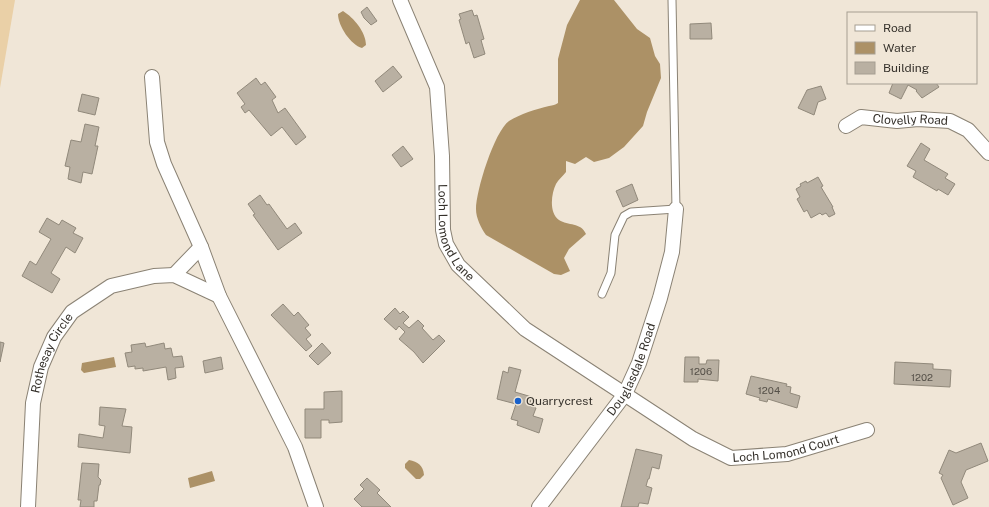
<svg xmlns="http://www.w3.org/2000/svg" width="989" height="507" font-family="'Public Sans',sans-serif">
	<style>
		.green { fill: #ead0a7 }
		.water { fill: #ac9166 }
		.building { fill: #b9b0a2; stroke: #91897b }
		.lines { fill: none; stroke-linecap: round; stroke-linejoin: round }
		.service-casing { stroke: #8a8274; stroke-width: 9 }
		.minor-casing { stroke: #8a8274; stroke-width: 16 }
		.service { stroke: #fff; stroke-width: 7 }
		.minor { stroke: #fff; stroke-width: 14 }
		.poi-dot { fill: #1861cc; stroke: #f0e6d7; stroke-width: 1.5 }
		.labels { text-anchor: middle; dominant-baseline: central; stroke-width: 3; stroke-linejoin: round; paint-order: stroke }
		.number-label { font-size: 10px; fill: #565149 }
		.street-label { font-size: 12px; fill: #35312b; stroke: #f0e6d7 }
		.poi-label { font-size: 12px; fill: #35312b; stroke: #f0e6d7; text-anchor: start }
	</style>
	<rect width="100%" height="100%" fill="#f0e6d7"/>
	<path class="green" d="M0 0H15L0 88Z"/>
	<path class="water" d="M580 0H614L637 29 650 38 655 56 660 64 661 78 647 112 643 126 624 147 609 158 594 162 586 157 575 164 566 161V172C563 176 558 180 556 184 551 194 549 213 559 220 568 226 581 222 586 234L569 249 564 258 570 271 561 275 554 274 486 235C481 228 476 218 476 209 476 191 494 132 509 121 520 114 536 109 549 106 553 105 555 105 558 103V59L567 25Z
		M343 11C354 18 366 32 366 45L362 48C351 45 338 26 338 14Z
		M114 357 116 367 84 373 81 370 82 363Z
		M409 460C418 462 423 465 424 475L420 479H416L405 468V464Z
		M212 471 215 481 190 488 188 478Z"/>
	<path class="building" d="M367 7 377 21 371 25 364 18 361 12Z
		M472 10 474 16 477 15 484 39 481 40 485 54 474 58 469 42 466 44 459 20 461 19 459 14Z
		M711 23 712 39H690V24Z
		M393 66 402 77 383 92 375 81Z
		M256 78 261 85 265 82 276 97 272 100 278 113 285 108 306 137 296 145 282 127 271 136 249 110 245 113 241 107 245 104 237 93Z
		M893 83H936L939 87 922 98 916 91 917 90 908 85 901 99 889 93Z
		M821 86 826 99 818 102 814 115 798 108 807 90Z
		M82 94 99 98 95 115 78 111Z
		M85 124 99 127 95 146H98L92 174 83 172 81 183 68 179 70 167 65 166 71 140 81 142Z
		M921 143 930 149 924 160 948 174 945 178 955 184 948 195 938 189 937 191 913 177 916 171 907 166Z
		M403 146 413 159 401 167 392 155Z
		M818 177 823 186 821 187 833 207H832L835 214 829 217 826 213 822 215 820 213 811 218 807 210 804 212 797 199 800 197 796 189 801 186 800 184 806 181 807 183Z
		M632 184 638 200 623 207 616 191Z
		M260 195 267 205 269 204 287 229 295 223 302 233 278 250 253 215 255 214 248 204Z
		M47 218 59 225 62 220 76 228 73 233 83 238 75 253 66 247 51 273 60 279 52 293 22 276 30 261 36 265 51 239 39 232Z
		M283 304 294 316 298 312 309 325 305 328 311 335 306 339 312 346 306 351 271 315Z
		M395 308 400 314 403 311 409 317 403 323 409 328 418 320 424 326 422 328 433 340 439 335 445 341 423 363 414 352 399 339 405 332 399 326 396 330 384 319Z
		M0 342 4 343 0 362Z
		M145 343 146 347 164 343 165 349 171 348 173 357 182 356 184 367 175 368 176 378 168 380 166 367 143 371V368L135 369V366L128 367 125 353 132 352 131 345Z
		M322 343 331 353 318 365 309 356Z
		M221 357 223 369 205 373 203 361Z
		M685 357H699V364H706L707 360H719L718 381 698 379V382H684Z
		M895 362 933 364V369L951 370 950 387 894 384Z
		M509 367 521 370 515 392 532 397 529 406 536 408 533 416 543 419 539 433 517 425 518 421 511 419 516 404 497 399 503 371 508 373Z
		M751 376 787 384 786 386 791 387 790 393 800 396 797 408 768 399 767 402 759 400 760 398 746 394Z
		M342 391V422L329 423V420H321V438H305V409H324V392Z
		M100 407 126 409 122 426 132 427 130 453 78 447 79 434 103 438 105 426 99 425Z
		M981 443 988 461 966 470 961 482 968 498 953 505 941 478 943 475 939 473 949 450 956 453Z
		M636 449 662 455 659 469 652 467 649 479H648L646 486 652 488 648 504 641 503H639L638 507H621Z
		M82 463 99 464 98 477 101 480 100 485H99L97 501H94V507H80L81 500H78Z
		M367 478 380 490 377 493 391 507H362L354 499 364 489 360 485Z"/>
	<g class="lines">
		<defs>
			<path id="service" d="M602 294 611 273 615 235 624 216 631 212 676 209 672 0"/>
			<g id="minor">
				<path id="s1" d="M400 0 437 87 442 156 443 230 446 244 458 265 525 329 693 439 731 458 787 454 867 430"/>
				<path d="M152 77 157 142 164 164 201 247 219 296 295 447 316 507"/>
				<path id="s2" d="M846 126 861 117 897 121 918 119 950 121 968 130 989 153"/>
				<path d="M174 275 201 247"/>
				<path id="s3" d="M28 507 33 403 41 367 54 337 72 312 111 286 154 276 174 275 219 296"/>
				<path id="s4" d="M539 507 625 394 639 363 660 298 672 252 676 209"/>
			</g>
		</defs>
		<use href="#service" class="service-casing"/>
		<use href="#minor" class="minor-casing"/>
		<use href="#service" class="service"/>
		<use href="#minor" class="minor"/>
	</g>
	<circle class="poi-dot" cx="518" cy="401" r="4"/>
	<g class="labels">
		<g class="number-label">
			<text x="701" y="371">1206</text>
			<text x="922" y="377">1202</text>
			<text x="769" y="390">1204</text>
		</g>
		<g class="street-label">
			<text stroke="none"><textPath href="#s2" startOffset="67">Clovelly Road</textPath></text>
			<text stroke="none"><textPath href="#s1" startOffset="244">Loch Lomond Lane</textPath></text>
			<text stroke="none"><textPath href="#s3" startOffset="158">Rothesay Circle</textPath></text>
			<text stroke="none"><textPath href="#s4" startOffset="167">Douglasdale Road</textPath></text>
			<text stroke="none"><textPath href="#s1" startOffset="668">Loch Lomond Court</textPath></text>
		</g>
		<g class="poi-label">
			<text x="526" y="401">Quarrycrest</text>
		</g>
	</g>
	<rect x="847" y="12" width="130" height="72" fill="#f0e6d7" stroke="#a59e92"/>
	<rect x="855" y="25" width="20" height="6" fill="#ffffff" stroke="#a59e92"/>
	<text x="883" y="32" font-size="12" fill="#35312b">Road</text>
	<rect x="855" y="42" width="20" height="12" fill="#ac9166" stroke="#a59e92"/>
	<text x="883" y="52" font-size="12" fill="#35312b">Water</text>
	<rect x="855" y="62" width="20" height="12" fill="#b9b0a2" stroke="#a59e92"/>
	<text x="883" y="72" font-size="12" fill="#35312b">Building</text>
</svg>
